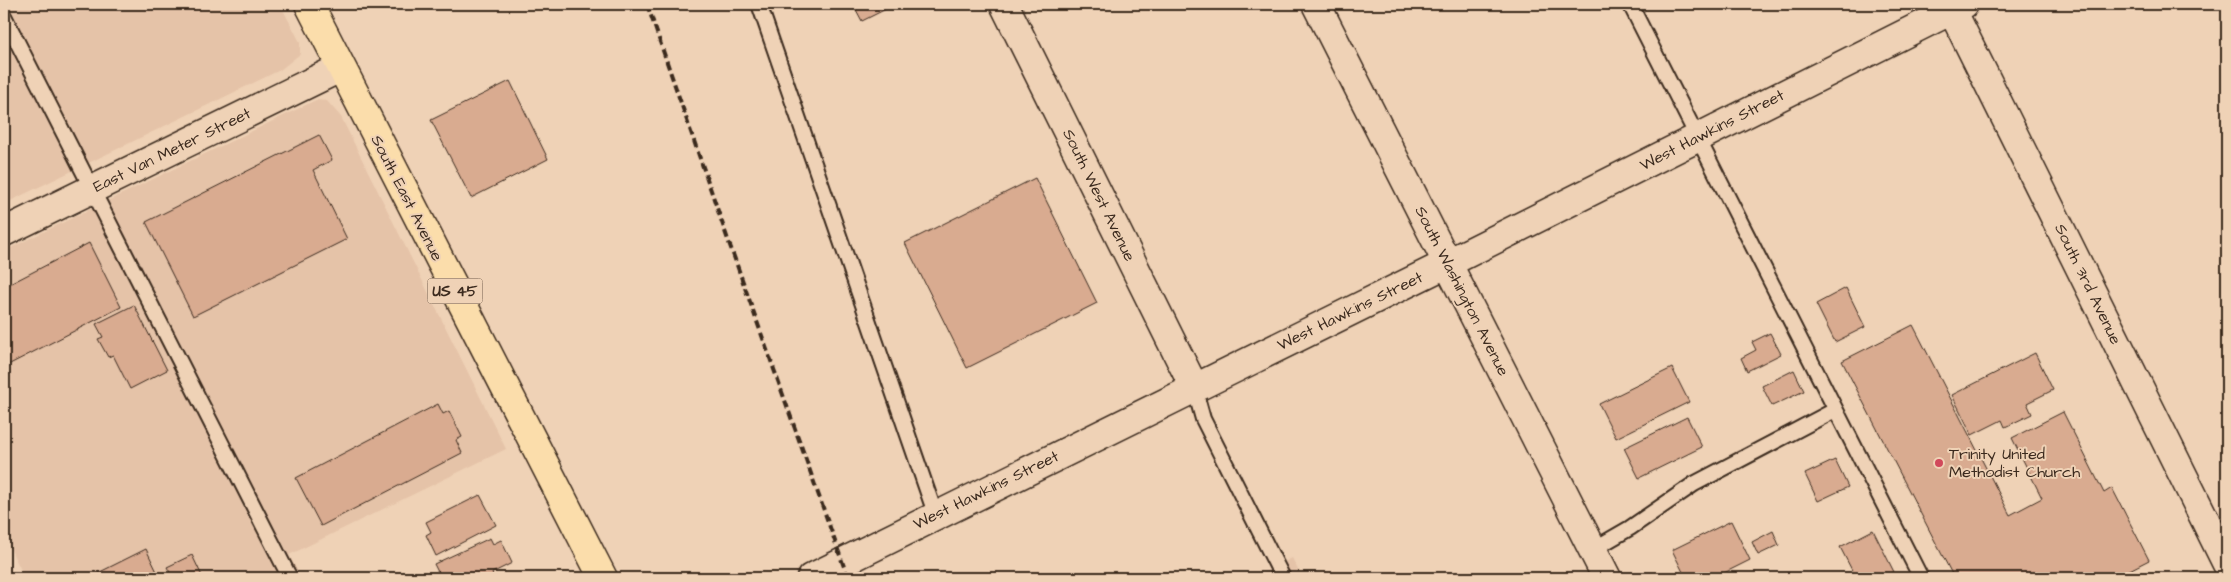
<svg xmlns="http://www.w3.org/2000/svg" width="2231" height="582" font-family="'Architects Daughter',sans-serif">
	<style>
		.built { fill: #e5c3a8 }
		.building { fill: #d9ab90; stroke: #3b2a1e }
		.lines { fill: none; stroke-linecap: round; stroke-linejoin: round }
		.lane-casing { stroke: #3b2a1e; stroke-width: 18 }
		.street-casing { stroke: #3b2a1e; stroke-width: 31 }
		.secondary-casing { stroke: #3b2a1e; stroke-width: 31 }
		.primary-casing { stroke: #3b2a1e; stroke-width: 31 }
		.lane { stroke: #efd2b6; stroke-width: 14 }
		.street { stroke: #efd2b6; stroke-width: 28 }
		.secondary { stroke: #efd2b6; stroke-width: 28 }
		.primary { stroke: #fbddab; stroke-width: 28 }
		.rail { stroke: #3b2a1e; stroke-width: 4; stroke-dasharray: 8 4; stroke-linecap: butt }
		.poi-dot { fill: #d1495b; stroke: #efd2b6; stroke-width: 2 }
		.labels { text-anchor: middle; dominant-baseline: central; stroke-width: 4; stroke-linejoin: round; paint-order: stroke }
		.shield { fill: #efd2b6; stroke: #715c4c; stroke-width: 1 }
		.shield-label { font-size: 15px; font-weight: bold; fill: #3b2a1e }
		.street-label { font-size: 16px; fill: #3b2a1e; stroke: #efd2b6 }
		.poi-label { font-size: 16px; fill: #3b2a1e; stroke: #efd2b6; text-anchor: start }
	</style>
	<rect width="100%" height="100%" fill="#efd2b6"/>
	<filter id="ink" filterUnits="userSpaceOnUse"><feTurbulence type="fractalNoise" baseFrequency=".02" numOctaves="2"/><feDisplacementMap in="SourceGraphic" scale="10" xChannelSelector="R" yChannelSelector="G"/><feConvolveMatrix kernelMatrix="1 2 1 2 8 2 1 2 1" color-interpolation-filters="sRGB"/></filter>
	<g filter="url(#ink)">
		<path class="built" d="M4 4H280L300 42V54L280 70 4 204Z
			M316 100 327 101 341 117 506 449 289 555 301 578H25L4 536V251Z
			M1292 558 1302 578H1252Z"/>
		<path class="building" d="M853 4H896L862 21Z
			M510 81 548 159 471 198 431 120Z
			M319 135 332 160 313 170 347 239 193 316 146 222Z
			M1035 178 1097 303 967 368 905 243Z
			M89 243 121 307 4 367V287Z
			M1846 288 1865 327 1835 342 1816 304Z
			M134 305 167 370 130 389 113 355 108 357 98 339 103 337 96 324Z
			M1913 325 2010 515 2042 498 2012 438 2063 412 2104 493 2112 488 2149 560 2114 578H1954L1842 361Z
			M1770 333 1781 354 1747 371 1741 358 1756 350 1752 342Z
			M2035 353 2053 390 2027 403 2032 414 2005 427 2002 420 1972 435 1952 395Z
			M1672 368 1689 402 1616 438 1599 404Z
			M1794 370 1804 391 1772 406 1762 386Z
			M438 404 443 414 449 411 462 437 456 440 462 453 321 526 296 478Z
			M1687 417 1702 447 1639 478 1624 448Z
			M1835 460 1848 487 1818 501 1805 474Z
			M480 495 496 525 436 556 426 535 431 532 426 522Z
			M1731 521 1750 560 1714 578H1686L1672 550Z
			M1873 530 1894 572 1882 578H1856L1840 547Z
			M1773 531 1779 545 1758 555 1752 542Z
			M490 538 493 544 501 540 512 563 492 573 494 578H441L434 564Z
			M146 549 160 578H88Z
			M192 555 202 576 197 578H173L167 567Z"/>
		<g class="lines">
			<defs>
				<path id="lane" d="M759 4 936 516
					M1630 4 1921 578
					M4 16 290 578
					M1194 387 1203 419 1283 578
					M1592 550 1630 528 1694 484 1835 410"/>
				<path id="street" d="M1004 4 1194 387
					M1949 4 2227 564
					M4 232 340 68
					M811 578 1448 263 1964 4"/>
				<path id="secondary" d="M1316 4 1607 578"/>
				<path id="primary" d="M309 4 603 578"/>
			</defs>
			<use href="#lane" class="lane-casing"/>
			<use href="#street" class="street-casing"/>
			<use href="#secondary" class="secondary-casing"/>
			<use href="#primary" class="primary-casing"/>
			<use href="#lane" class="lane"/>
			<use href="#street" class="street"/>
			<use href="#secondary" class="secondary"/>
			<use href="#primary" class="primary"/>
			<path class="rail" d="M647 4 727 237 848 578"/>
		</g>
	</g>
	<circle class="poi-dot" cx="1939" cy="463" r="5"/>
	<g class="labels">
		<rect class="shield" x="427.5" y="278.5" width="55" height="25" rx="4"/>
		<g class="shield-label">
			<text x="455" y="291">US 45</text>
		</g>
		<g class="street-label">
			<text transform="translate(1712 130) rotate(-27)">West Hawkins Street</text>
			<text transform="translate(172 150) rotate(-26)">East Van Meter Street</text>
			<text transform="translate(1099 195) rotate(64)">South West Avenue</text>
			<text transform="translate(407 198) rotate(63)">South East Avenue</text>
			<text transform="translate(2088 284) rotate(64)">South 3rd Avenue</text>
			<text transform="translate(1462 291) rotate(63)">South Washington Avenue</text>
			<text transform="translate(1350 311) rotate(-26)">West Hawkins Street</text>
			<text transform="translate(986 490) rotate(-26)">West Hawkins Street</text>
		</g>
		<g class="poi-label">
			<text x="1949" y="454">Trinity United<tspan x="1949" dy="18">Methodist Church</tspan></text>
		</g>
	</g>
	<rect width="2231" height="582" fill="none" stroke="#efd2b6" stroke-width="20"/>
	<rect x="10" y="10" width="2211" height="562" fill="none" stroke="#3b2a1e" stroke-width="2" filter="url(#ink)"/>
</svg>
